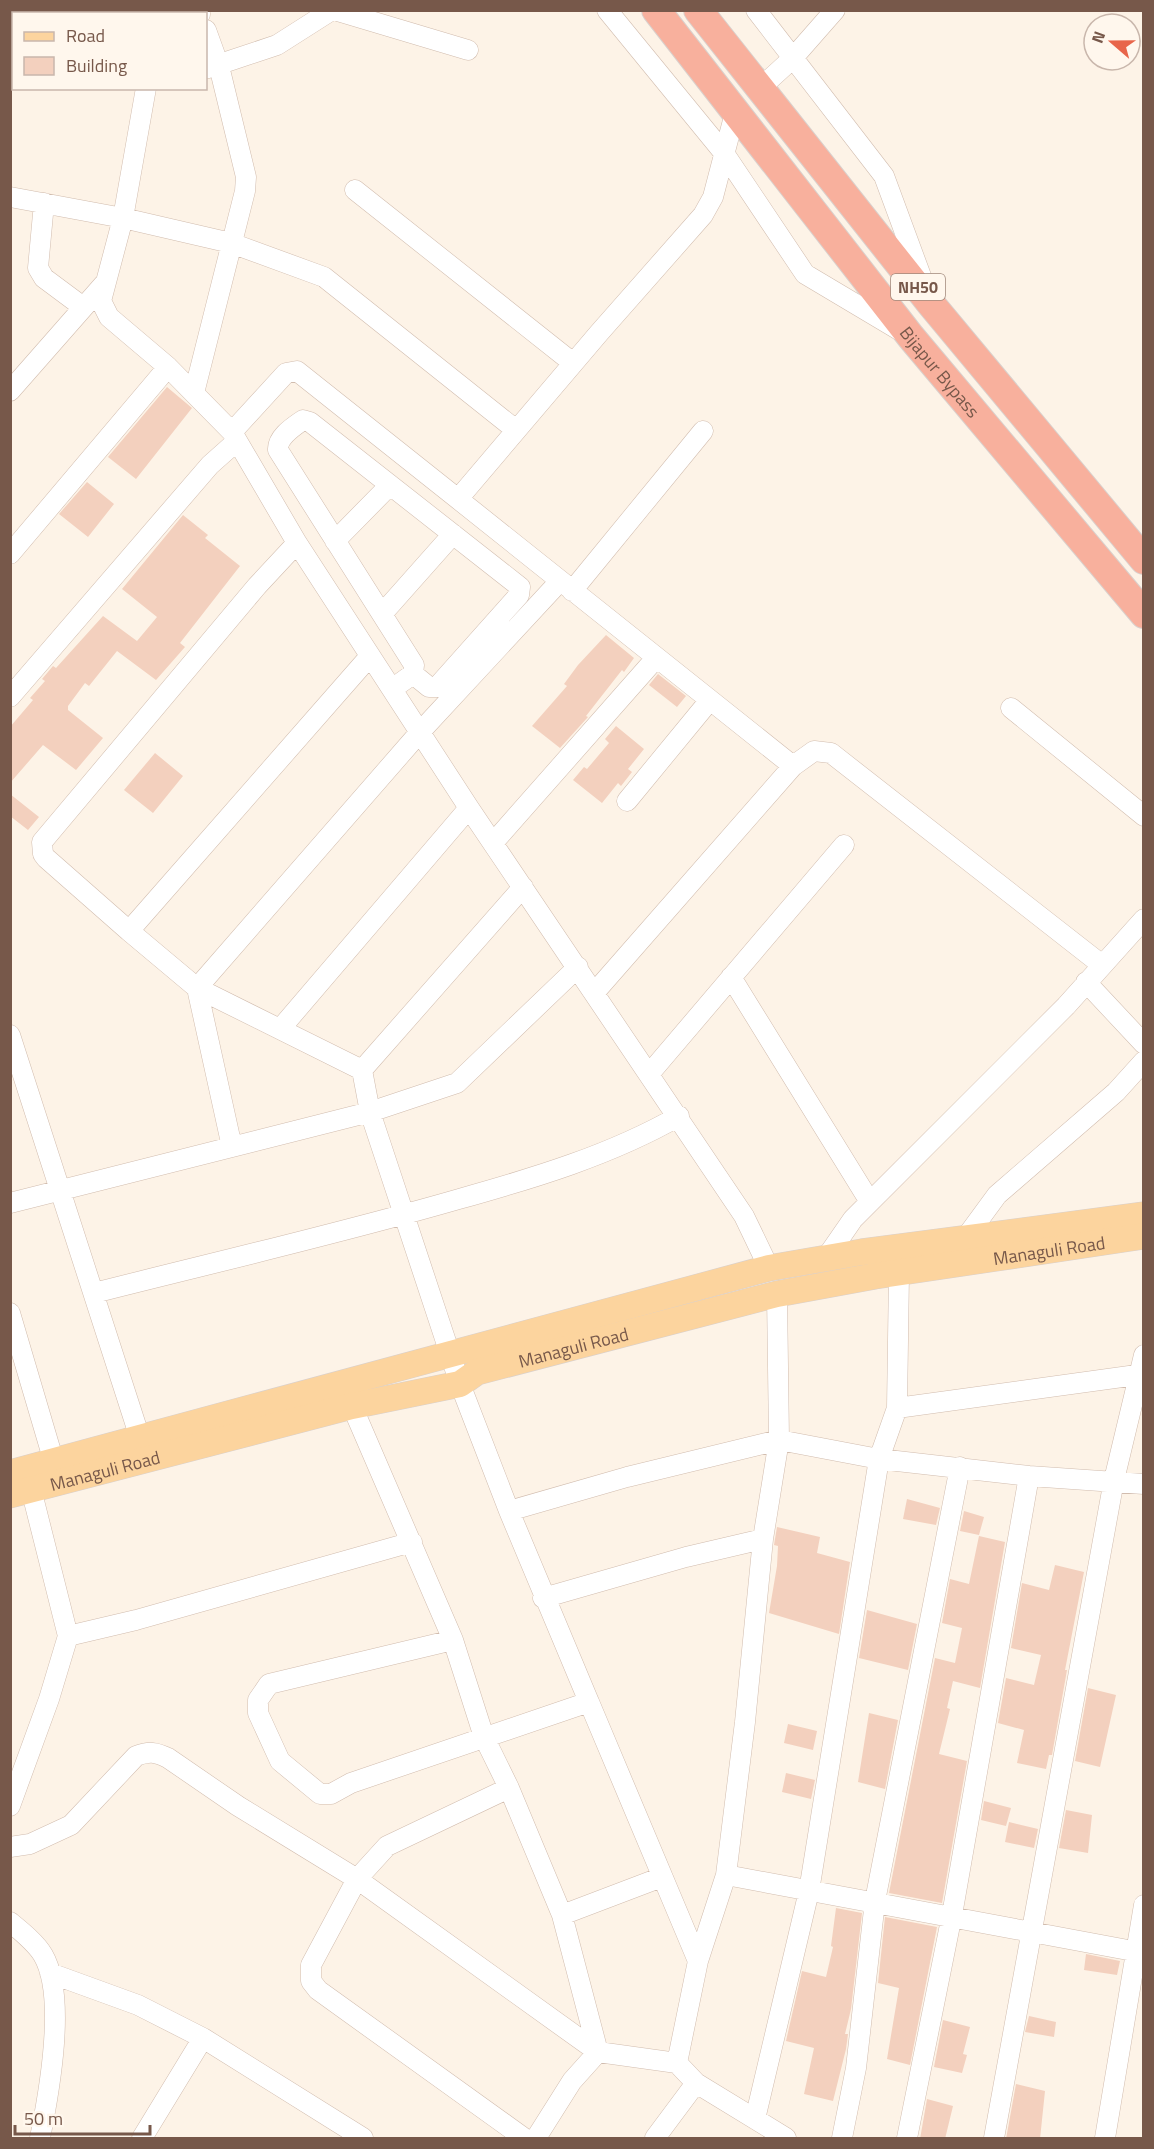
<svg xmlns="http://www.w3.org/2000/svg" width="1154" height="2149" font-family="'Titillium Web',sans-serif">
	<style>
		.building { fill: #f3d0be }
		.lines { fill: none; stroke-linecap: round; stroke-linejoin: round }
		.minor-casing { stroke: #d1bcae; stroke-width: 21 }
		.major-casing { stroke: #d9d0cc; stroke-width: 27 }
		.highway-casing { stroke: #d9d0cc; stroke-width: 30 }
		.minor { stroke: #fff; stroke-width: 20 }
		.major { stroke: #fcd49e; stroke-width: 26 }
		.highway { stroke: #f8b09d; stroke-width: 28 }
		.labels { text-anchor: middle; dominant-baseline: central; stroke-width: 5; stroke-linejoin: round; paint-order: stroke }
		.shield { fill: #fff7ed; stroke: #a0887b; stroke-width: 1.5 }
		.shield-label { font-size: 16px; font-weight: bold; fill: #77584a }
		.street-label { font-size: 18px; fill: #77584a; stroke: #fff7ed }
	</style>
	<rect width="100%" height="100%" fill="#fdf3e7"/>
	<path class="building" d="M167 387 192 408 136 479 108 457Z
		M87 482 114 504 88 537 59 514Z
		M183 515 208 535 205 538 240 566 180 643 185 647 156 680 117 651 89 686 85 683 68 706V710L103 738 76 770 43 745 10 783V727L33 700 30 698 45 681 42 679 53 666 56 668 103 616 137 641 157 617 122 589Z
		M606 635 634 658 624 672 622 670 586 716 588 717 560 748 532 726 567 686 564 684 578 665Z
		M658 674 686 696 677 707 649 685Z
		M616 726 644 749 628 769 632 772 621 786 618 783 602 803 573 780 584 767 587 769 609 743 605 739Z
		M155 753 183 776 153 813 124 790Z
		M10 794 39 817 28 830 10 816Z
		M907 1499 940 1508 936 1525 903 1519Z
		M964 1511 984 1517 979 1535 960 1531Z
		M777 1527 820 1537 817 1553 850 1562 839 1634 769 1613 777 1566 778 1546 774 1545Z
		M979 1536 1005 1542 980 1688 953 1681 947 1708 950 1709 939 1754 967 1761 942 1903 889 1893 935 1658 955 1663 962 1628 942 1623 950 1579 969 1584Z
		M1055 1565 1084 1572 1065 1670H1067L1052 1755H1049L1046 1769 1017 1763 1024 1730 998 1723 1006 1678 1034 1685 1041 1655 1011 1648 1022 1583 1049 1590Z
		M867 1610 917 1624 908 1670 859 1658Z
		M1088 1688 1116 1695 1100 1767 1075 1761Z
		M869 1713 898 1720 885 1789 858 1782Z
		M788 1724 817 1731 813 1750 784 1743Z
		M786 1773 815 1780 811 1799 782 1792Z
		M984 1801 1011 1808 1006 1826 981 1820Z
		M1066 1810 1092 1815 1088 1853 1059 1848Z
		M1009 1822 1038 1829 1034 1848 1005 1842Z
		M836 1908 862 1913 851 2009 845 2034H848L846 2049 833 2101 804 2094 814 2048 786 2041 802 1971 826 1977 833 1947 831 1946Z
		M885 1917 937 1927 910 2065 887 2059 899 1988 878 1983Z
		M1086 1954 1120 1961 1117 1975 1084 1970Z
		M1029 2016 1056 2022 1054 2037 1025 2032Z
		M943 2020 970 2027 963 2054 967 2055 962 2073 934 2067Z
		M1016 2084 1045 2091 1040 2139H1006Z
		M927 2099 953 2106 945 2139H920Z"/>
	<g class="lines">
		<defs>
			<path id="minor" d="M199 10 200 14
				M334 10 468 50
				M607 10 724 153 805 274 899 330
				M756 10 884 176 925 287
				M10 40 14 41
				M208 68 277 45 332 10
				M146 88 123 218 101 301 109 317 168 367 232 432 297 543 469 808 744 1216 769 1268
				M758 90 792 59 835 10
				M355 190 573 363
				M10 197 123 218 231 243 324 277 516 430
				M44 203 38 268 44 278 83 307
				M10 391 104 284
				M194 393 245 191 246 177 219 66 206 30
				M232 432 286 373 297 371 458 499 599 333 703 215 713 197 735 113
				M458 499 793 766 595 992
				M335 541 390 485
				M10 554 168 367
				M572 591 703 431
				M382 614 453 534
				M392 689 413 674 414 665 278 450C277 437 293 427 303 420L310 422 520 587 519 595 437 687H429L413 674
				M10 697 210 465 237 441
				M1011 708 1144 816
				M793 766 814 751 831 753 1102 965
				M627 801 710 700
				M493 843 656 658
				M523 887 362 1070 370 1112 460 1384 509 1511 627 1477 779 1440 879 1459 1029 1476 1144 1484
				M129 931 46 858 43 854 42 842 257 586 297 543
				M731 977 870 1202
				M1086 982 1144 1044
				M281 1028 469 808
				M10 1035 140 1438
				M362 1070 197 988 129 931 370 656
				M650 1073 844 845
				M232 1147 197 988 420 732 560 581
				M10 1203 370 1112 457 1083 578 967
				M964 1240 997 1195 1116 1092 1144 1061
				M826 1258 853 1219 1066 1006 1144 919
				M94 1293C216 1262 338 1234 459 1199 534 1178 611 1155 679 1116
				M10 1313 54 1462
				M352 1406 453 1640 484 1737 509 1788 562 1915 598 2052 677 2063 696 2083 786 2138
				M897 1408 1144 1374
				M543 1598 686 1557 763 1539
				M68 1636 136 1620 412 1542
				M453 1640 269 1684 258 1700V1713L280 1761 320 1794H331L351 1783 589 1702 509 1511
				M589 1702 698 1961 677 2063
				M509 1788 387 1846 357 1879 311 1965V1981L318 1990 524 2138
				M10 1806 49 1699 68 1636 31 1489
				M10 1847 30 1844 71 1825 136 1756C149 1751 156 1752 168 1758L238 1806 357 1879 598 2052 572 2081 536 2138
				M726 1875 745 1722 763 1539 779 1440 777 1294
				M562 1915 662 1877
				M10 1922C21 1931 36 1943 43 1955 67 1996 49 2093 40 2138
				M698 1961 726 1875 1144 1953
				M50 1973 138 2005 203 2038 142 2138
				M203 2038 363 2138
				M755 2119 809 1891 879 1459 897 1408 899 1273
				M655 2138 696 2083
				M842 2138 856 2068 875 1901 960 1467
				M907 2138 952 1915 1029 1476
				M994 2138 1114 1480 1144 1355
				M1105 2138 1144 1905"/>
			<g id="major">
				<path d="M10 1473 769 1268 862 1252 1144 1215"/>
				<path id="s1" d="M10 1495 352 1406 460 1384 477 1372 777 1294 875 1276 1144 1236"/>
			</g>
			<g id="highway">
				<path id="s2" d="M656 10 911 337 1144 614"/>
				<path d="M698 10 931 304 1144 560"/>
			</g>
		</defs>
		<use href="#minor" class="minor-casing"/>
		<use href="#major" class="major-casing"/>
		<use href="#highway" class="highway-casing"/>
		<use href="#minor" class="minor"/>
		<use href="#major" class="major"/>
		<use href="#highway" class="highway"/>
	</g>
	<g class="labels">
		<rect class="shield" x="891" y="274" width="54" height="26" rx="4.5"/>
		<g class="shield-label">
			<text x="918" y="287">NH50</text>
		</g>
		<g class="street-label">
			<text stroke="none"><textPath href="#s2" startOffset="460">Bijapur Bypass</textPath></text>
			<text stroke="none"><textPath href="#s1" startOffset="1070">Managuli Road</textPath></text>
			<text stroke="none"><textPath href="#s1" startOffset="584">Managuli Road</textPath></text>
			<text stroke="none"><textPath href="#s1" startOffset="98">Managuli Road</textPath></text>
		</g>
	</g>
	<rect width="1154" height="2149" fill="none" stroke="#77584a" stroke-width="24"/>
	<rect x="12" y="12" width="195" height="78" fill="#fff7ed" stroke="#c9b7ac" stroke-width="1.5"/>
	<rect x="24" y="32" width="30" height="9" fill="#fcd49e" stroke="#c9b7ac" stroke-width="1.5"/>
	<text x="66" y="42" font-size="18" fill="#77584a">Road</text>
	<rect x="24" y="57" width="30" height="18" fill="#f3d0be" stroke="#c9b7ac" stroke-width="1.5"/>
	<text x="66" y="72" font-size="18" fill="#77584a">Building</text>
	<g transform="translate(1112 42) rotate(290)"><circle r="28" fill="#fff7ed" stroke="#c9b7ac" stroke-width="1.5"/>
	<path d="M0-4.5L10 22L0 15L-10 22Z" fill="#e8654a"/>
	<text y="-9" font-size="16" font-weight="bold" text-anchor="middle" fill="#77584a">N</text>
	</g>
	<path d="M15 2125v9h135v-9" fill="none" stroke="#77584a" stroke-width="3"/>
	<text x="24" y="2125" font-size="18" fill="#77584a" stroke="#fff7ed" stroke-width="4.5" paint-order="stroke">50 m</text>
</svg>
